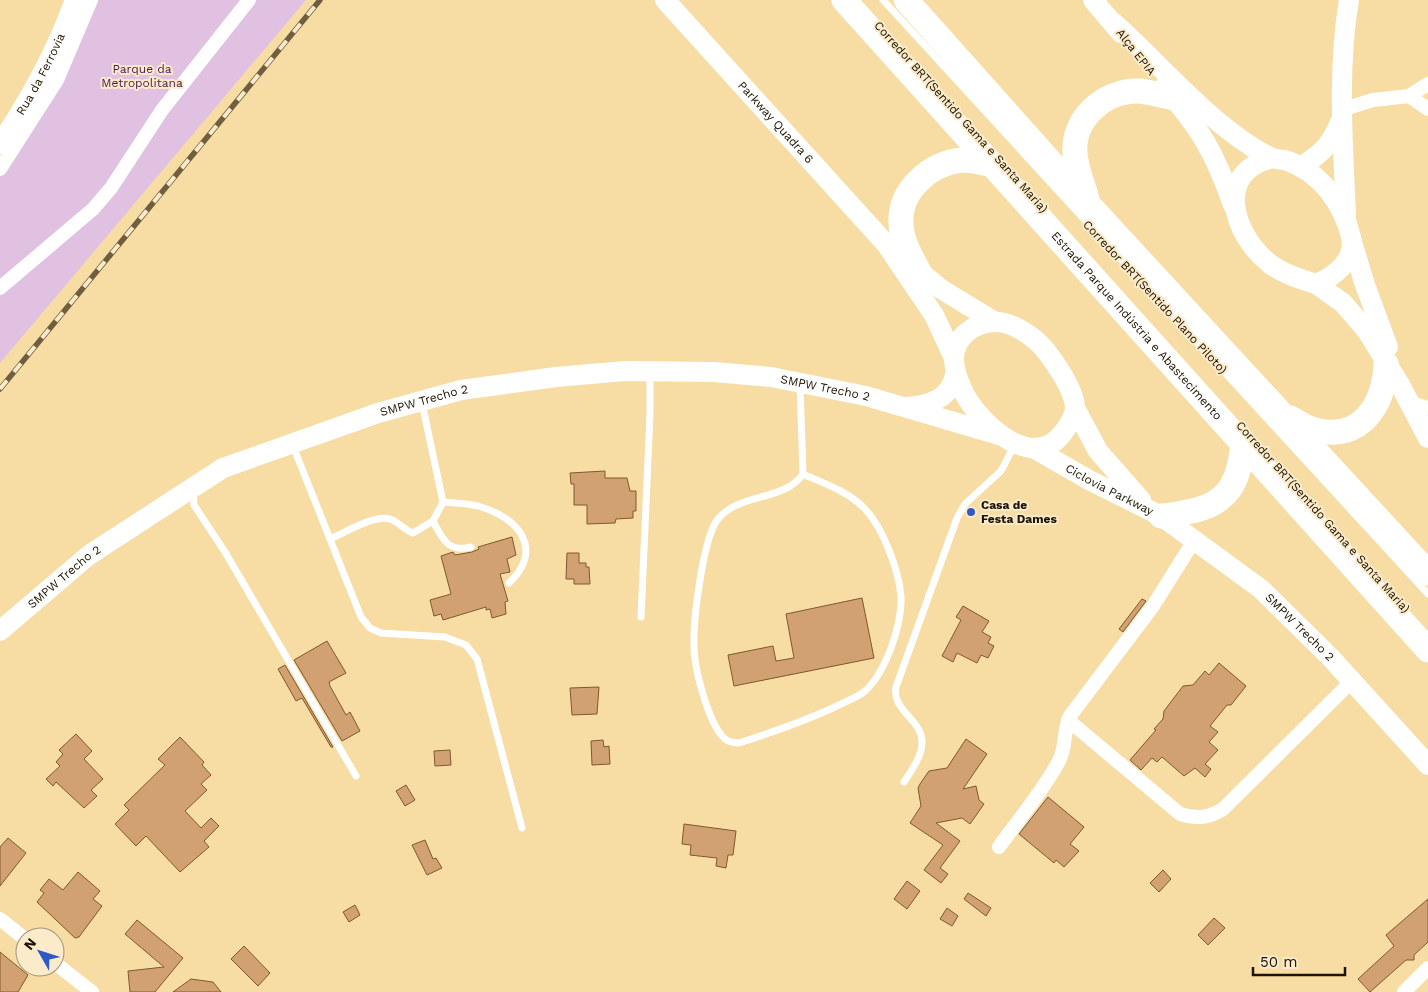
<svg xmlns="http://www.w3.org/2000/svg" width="1428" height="992" font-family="'Work Sans',sans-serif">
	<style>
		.green { fill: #e0c1e1 }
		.building { fill: #d1a172; stroke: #80582e }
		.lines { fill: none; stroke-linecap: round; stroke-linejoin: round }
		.lane { stroke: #fff; stroke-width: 7 }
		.street { stroke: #fff; stroke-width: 14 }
		.secondary { stroke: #fff; stroke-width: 20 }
		.highway { stroke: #fff; stroke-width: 25 }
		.rail-casing { stroke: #6f5f3f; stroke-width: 5.5 }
		.rail { stroke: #fbebca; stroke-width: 4; stroke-dasharray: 11; stroke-linecap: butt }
		.poi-dot { fill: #3059c8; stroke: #fbebca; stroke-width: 2 }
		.labels { text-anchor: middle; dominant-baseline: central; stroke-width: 4; stroke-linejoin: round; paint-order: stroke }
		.street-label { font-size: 12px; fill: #1d1301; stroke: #fbebca }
		.park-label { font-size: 12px; fill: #4e1651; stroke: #fbebca }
		.poi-label { font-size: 12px; font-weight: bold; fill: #1d1301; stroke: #fbebca; text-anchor: start }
	</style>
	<rect width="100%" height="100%" fill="#f7dca4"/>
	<path class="green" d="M90 0H306L0 363V163Z"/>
	<path class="building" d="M605 471V478H627L630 491H636V511H633V518L616 519 615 523 587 524V505H574V484H571L570 473Z
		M512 537 516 555 507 559 510 572 500 574 508 601 505 602 506 614 492 618 490 609 486 610V607L443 620 441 614 434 616 430 600 451 594 441 556 453 552 455 555 472 552 479 549 478 547Z
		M567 553H579V563H586V567H589L590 584H574V579H566Z
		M862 598 874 658 734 686 728 655 773 646 776 661 794 658 786 614Z
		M1142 599 1146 601 1123 632 1119 629Z
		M963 606 989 621 982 632 991 637 988 643 994 646 988 658 981 655 977 663 957 653 953 662 942 656 961 620 956 617Z
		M327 641 346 673 329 682 330 686 346 715 350 712 360 731 342 741 294 660Z
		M1219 663 1246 686 1231 705H1227L1210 726 1218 732 1209 742 1218 750 1205 764 1211 769 1205 777 1195 768 1184 776 1162 757 1157 762 1152 758 1141 770 1130 760 1156 730 1154 729 1163 719 1164 711 1183 686 1193 685 1205 671 1209 675Z
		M285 665 333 747H331L302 698 296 701 278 669Z
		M599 687 597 714 572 715 570 688Z
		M76 734 92 751 84 759 103 779 91 790 97 796 84 808 56 782 53 786 46 779 60 766 56 762 63 754 59 750Z
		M180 737 204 762 202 765 211 775 201 784 207 790 185 811 201 828 211 818 219 826 204 841 209 847 180 872 146 836 136 846 115 824 129 810 124 805 165 765 158 759Z
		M966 739 987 754 963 789 976 786 979 800 984 804 970 824 962 818 936 823 960 841 940 868 948 874 941 883 924 870 943 845 910 823 921 806 918 788 920 784 929 771 947 768Z
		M603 740 604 747 609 746 610 764 592 765 591 741Z
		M450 750 451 765 435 766 434 751Z
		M406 785 415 800 405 806 396 791Z
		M1048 797 1084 827 1070 844 1079 851 1064 867 1056 860 1054 863 1019 834Z
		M684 824 736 831 733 855H728L726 868 716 866 717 858 690 855 691 845 682 844Z
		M8 838 26 853 0 886V847Z
		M425 840 433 859 436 858 442 868 427 875 412 845Z
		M1163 870 1171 879 1159 892 1150 883Z
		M78 872 100 891 93 899 102 906 79 937 75 938 37 902 44 893 40 890 49 879 63 890Z
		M907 881 920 891 907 909 894 899Z
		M968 893 991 908 986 916 964 899Z
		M1428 899V942L1414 955V960H1406L1370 992 1358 979 1394 946 1386 935Z
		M355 905 360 915 349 922 343 912Z
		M947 908 958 916 952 926 940 919Z
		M1214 918 1225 928 1208 945 1198 935Z
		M137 920 183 958 155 992H130L128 971 164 967 125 934Z
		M244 946 270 973 258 986 231 959Z
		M0 952 28 975 18 992H0Z
		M191 979 213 982 221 992H173Z"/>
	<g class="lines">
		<path class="lane" d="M883 0 1428 594
			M800 384 803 474C784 502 740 492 718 519 703 537 693 621 694 646 694 667 708 724 725 739 729 742 734 743 739 743 773 732 806 721 839 705 847 701 858 697 865 691 886 672 902 625 901 597 899 570 882 525 863 507 847 491 823 483 803 474
			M293 446 361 617 370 628 381 633 445 637 466 645 477 659 522 828
			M193 491 194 505 225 552 356 776
			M443 502C454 503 466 503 478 506 518 517 545 549 509 583
			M433 521C442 539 449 553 471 547
			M330 539C344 533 375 514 390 519 399 522 404 530 413 533L433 521 443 502 422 403
			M641 617 650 414V372
			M904 782C911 771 921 758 922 744 924 720 891 711 896 687L957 518 965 504 1001 471 1015 444"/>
		<path class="street" d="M1409 96 1428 109
			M1341 110 1373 100 1409 96 1428 84
			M0 169 57 80 91 0
			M0 288 93 209 111 188 162 110 249 0
			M1408 402 1428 408
			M1068 720 1180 814C1197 819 1209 818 1223 809L1352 681
			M999 847C1019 819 1043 791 1059 761 1067 746 1063 729 1070 716L1153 606 1195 539
			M0 919 25 939
			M55 963 92 992
			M1404 992 1428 968"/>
		<g class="secondary">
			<path id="s1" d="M665 0 886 244 934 315 954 358"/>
			<path d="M1093 0 1121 33"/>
			<path d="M1114 23C1151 56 1184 94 1222 125 1237 137 1255 151 1273 158 1278 160 1283 159 1288 161 1321 173 1343 204 1351 237 1356 260 1335 276 1316 284 1300 279 1284 274 1270 264 1233 235 1213 172 1273 158"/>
			<path d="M1164 87C1200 128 1215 153 1233 205"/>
			<path id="s2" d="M0 144C31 98 56 52 75 0"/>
			<path d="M1300 167C1320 155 1332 144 1340 122"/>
			<path d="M1346 215C1343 143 1337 71 1349 0"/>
			<path d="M1352 242 1365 285 1388 347"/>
			<path d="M907 261 941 289 995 322"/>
			<path d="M1316 284 1343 303 1367 331 1399 383 1428 438"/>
			<path d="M907 407C929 405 951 399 955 374 956 369 954 364 954 359 954 337 974 323 994 322 1012 321 1035 337 1046 351 1056 364 1074 390 1075 407 1075 416 1067 428 1062 434 1033 471 985 427 968 400 962 391 959 382 956 372"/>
			<path d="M1075 408 1098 451 1141 500"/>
			<path id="s3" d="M1035 449 1089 480 1161 516 1261 589 1331 658 1428 765"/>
			<path id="s4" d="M0 631 89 555 223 468 378 413 461 390 556 377 625 371 714 372 771 377 866 396 1002 436"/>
		</g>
		<g class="highway">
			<path id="s5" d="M844 0 1428 650"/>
			<path d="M906 0 1088 204 1428 573"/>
			<path d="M1087 199C1083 184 1076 169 1075 154 1072 118 1105 90 1139 91 1151 92 1163 96 1174 98"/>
			<path d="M918 270C910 255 901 240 901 223 899 190 931 163 962 160 972 160 983 163 993 165"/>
			<path d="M1290 418C1298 422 1306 428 1315 430 1361 442 1384 405 1386 364"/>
			<path d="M1161 516C1170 516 1178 514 1187 512 1229 505 1240 481 1243 441"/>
		</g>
		<defs>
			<path id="rail" d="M0 389 320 0"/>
		</defs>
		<use href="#rail" class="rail-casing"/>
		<use href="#rail" class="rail"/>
	</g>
	<circle class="poi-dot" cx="971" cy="512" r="5"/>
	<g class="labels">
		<g class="street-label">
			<text transform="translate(1136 52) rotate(52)">Alça EPIA</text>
			<text stroke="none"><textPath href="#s2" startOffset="81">Rua da Ferrovia</textPath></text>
			<text transform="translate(961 117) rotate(48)">Corredor BRT(Sentido Gama e Santa Maria)</text>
			<text stroke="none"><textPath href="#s1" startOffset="165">Parkway Quadra 6</textPath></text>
			<text transform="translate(1155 297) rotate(47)">Corredor BRT(Sentido Plano Piloto)</text>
			<text stroke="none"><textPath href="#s5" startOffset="438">Estrada Parque Indústria e Abastecimento</textPath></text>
			<text stroke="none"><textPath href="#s4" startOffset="894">SMPW Trecho 2</textPath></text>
			<text stroke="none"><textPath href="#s4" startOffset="489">SMPW Trecho 2</textPath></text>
			<text stroke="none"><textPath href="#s3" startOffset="85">Ciclovia Parkway</textPath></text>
			<text transform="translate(1323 517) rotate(48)">Corredor BRT(Sentido Gama e Santa Maria)</text>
			<text stroke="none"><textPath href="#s4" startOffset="84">SMPW Trecho 2</textPath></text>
			<text stroke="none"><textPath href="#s3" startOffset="321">SMPW Trecho 2</textPath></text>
		</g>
		<g class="park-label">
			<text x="142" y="69">Parque da<tspan x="142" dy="14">Metropolitana</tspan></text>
		</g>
		<g class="poi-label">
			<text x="981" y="505">Casa de<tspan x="981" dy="14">Festa Dames</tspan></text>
		</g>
	</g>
	<g transform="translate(40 952) rotate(309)"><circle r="24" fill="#fbebca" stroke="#a2957a"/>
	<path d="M0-4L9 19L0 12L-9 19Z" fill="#3059c8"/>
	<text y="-8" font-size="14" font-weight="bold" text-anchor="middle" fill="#1d1301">N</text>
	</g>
	<path d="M1253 967v8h92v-8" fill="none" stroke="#1d1301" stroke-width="2.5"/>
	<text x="1260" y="967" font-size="15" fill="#1d1301" stroke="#fbebca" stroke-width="4" paint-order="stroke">50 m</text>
</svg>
